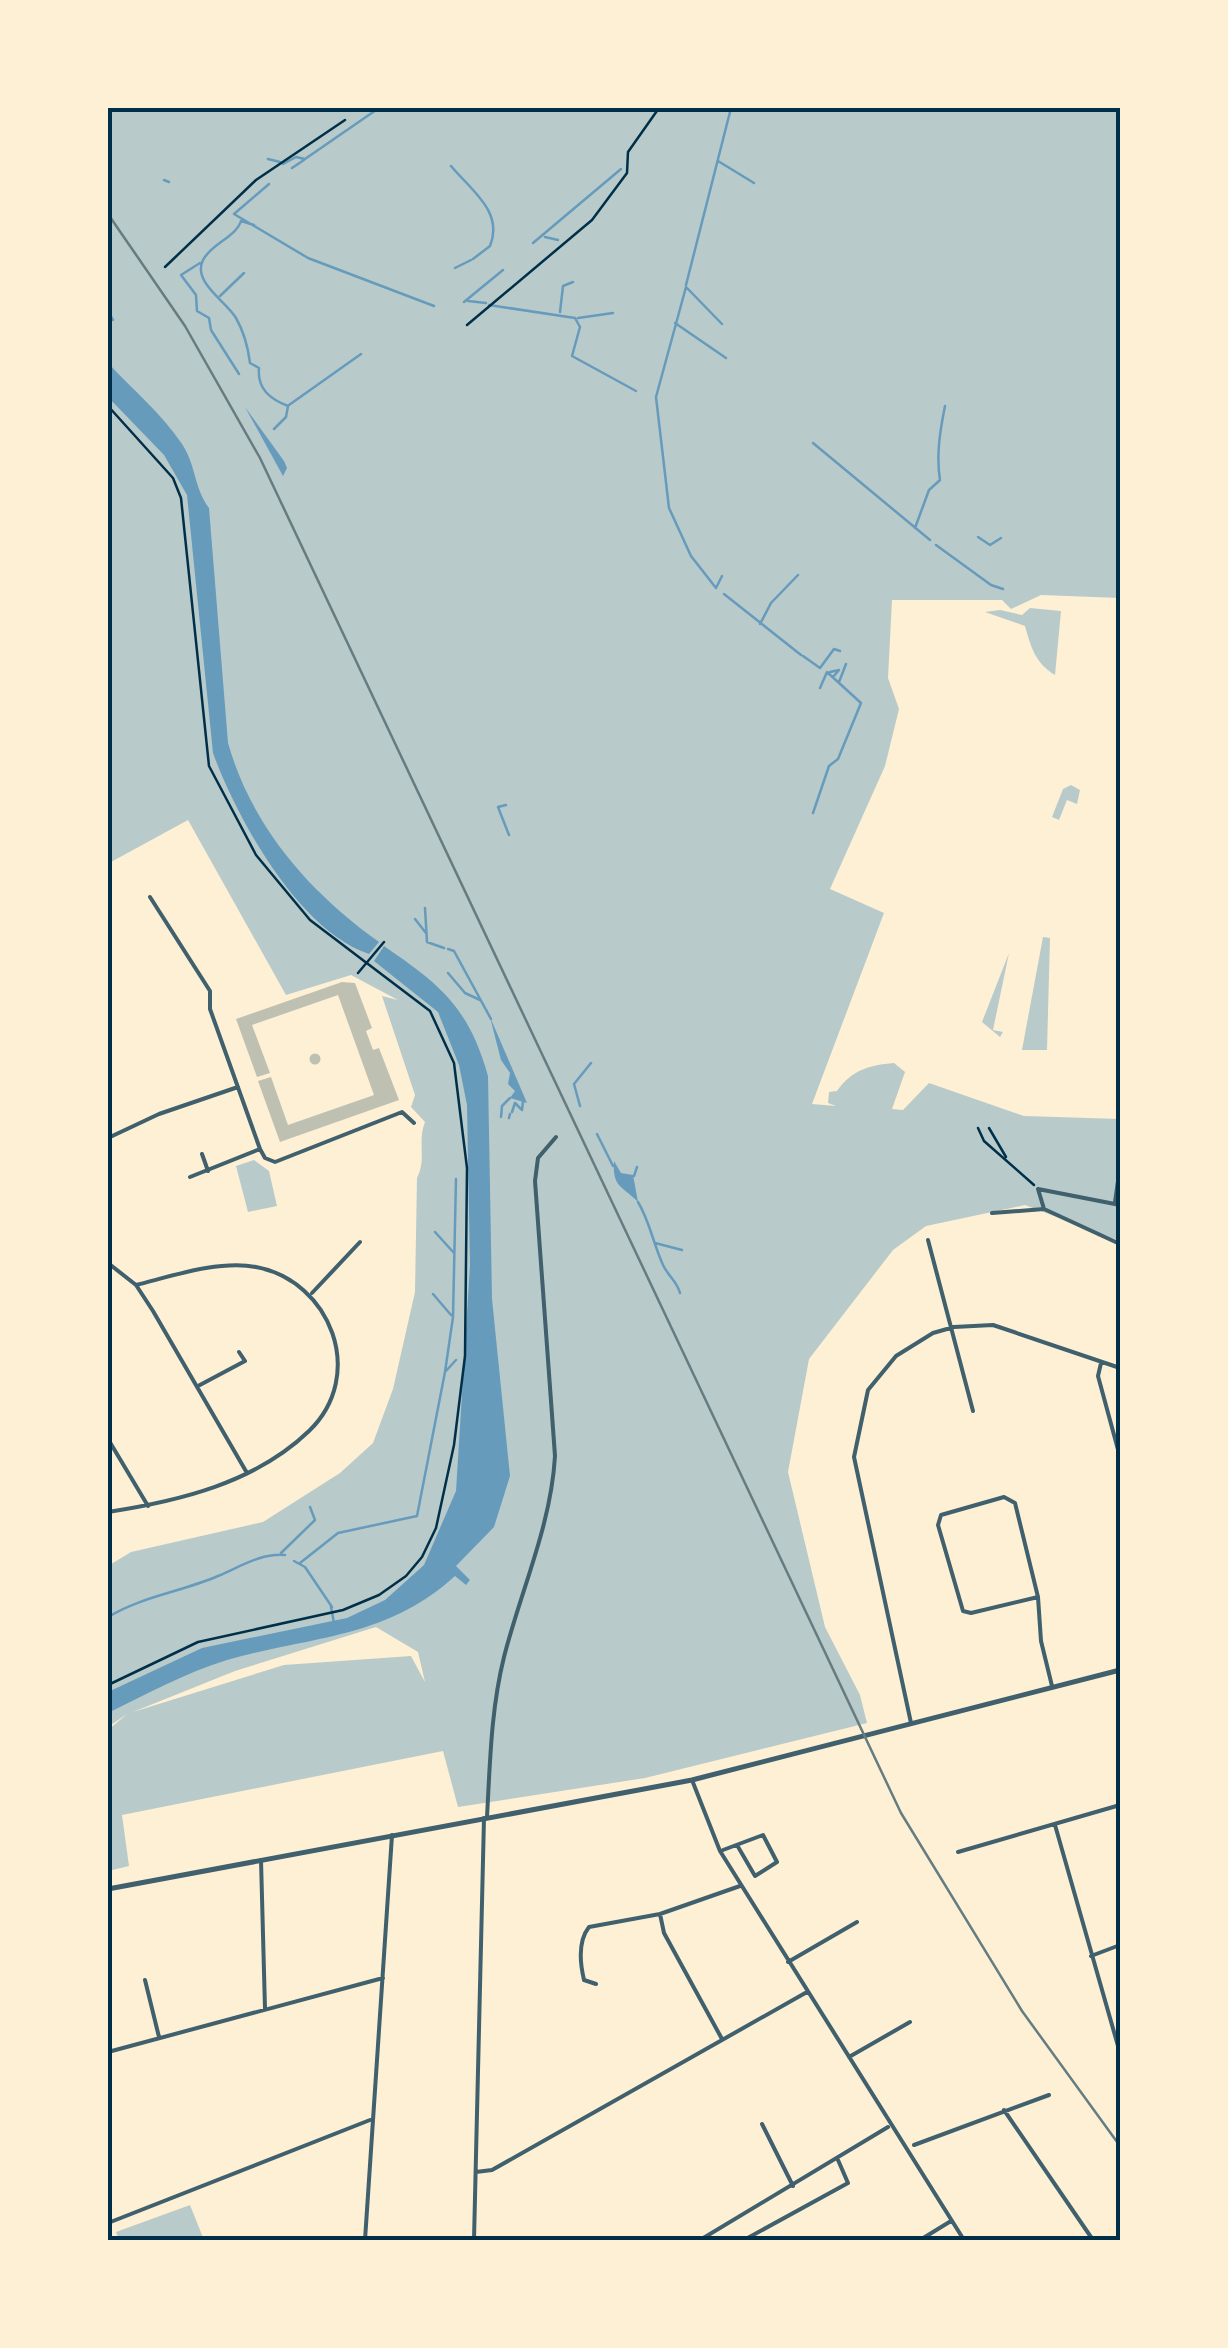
<svg xmlns="http://www.w3.org/2000/svg" width="1228" height="2348" font-family="'Archivo Narrow',sans-serif">
	<style>
		.green { fill: #b9caca; fill-rule: evenodd }
		.water { fill: #669bbc }
		.lines { fill: none; stroke-linecap: round; stroke-linejoin: round }
		.stream { stroke: #669bbc; stroke-width: 2.5 }
		.building { fill: #bec0b2 }
		.path { stroke: #003049; stroke-width: 2.5 }
		.minor { stroke: #3f606c; stroke-width: 4 }
		.tertiary { stroke: #3f606c; stroke-width: 5 }
		.rail { stroke: #657d81; stroke-width: 2.5 }
		.neatline { fill: none; stroke: #003049; stroke-width: 4 }
	</style>
	<rect width="100%" height="100%" fill="#fdf0d5"/>
	<path class="green" d="M108 108H1120V598L1041 595 1011 609 1002 600H892L888 678 899 709 885 766 830 889 884 913 812 1104 836 1106 828 1103 829 1092 837 1091C852 1070 869 1065 894 1063L905 1072 892 1109 903 1110 929 1083 1024 1116 1120 1119V1241L1025 1205 926 1226 893 1250 809 1359 788 1472 825 1627 860 1695 867 1723 645 1778 458 1807 443 1751 122 1815 129 1866 108 1871V1730L127 1714 108 1727V1566L131 1552 263 1522 340 1473 373 1443 393 1389 415 1292 417 1178C427 1158 417 1142 425 1122L411 1107 415 1095 382 996 398 1000 351 975 286 995 188 820 111 862 108 858ZM376 1627 418 1652 425 1682 411 1656 284 1665 133 1712 235 1671Z
		M1030 608 1061 611 1055 675C1035 663 1031 647 1025 626L985 612 1000 610 1022 615Z
		M1071 785 1080 790 1077 804 1067 800 1059 820 1052 817 1063 789Z
		M1043 937 1050 938 1047 1050H1022Z
		M1009 953 993 1030 1003 1032 1000 1037 982 1022Z
		M254 1160 269 1171 277 1206 248 1212 236 1166Z
		M190 2205 204 2240H119L116 2232Z"/>
	<path class="water" d="M108 363C133 390 161 413 182 444 196 465 194 488 209 508L228 743C252 827 309 892 379 942L369 954C299 931 237 819 213 753L187 495 164 455 108 397Z
		M245 407 284 461 287 468 283 476Z
		M384 946C441 985 469 1008 488 1076L492 1299 510 1476 494 1527 456 1566 470 1580 466 1585 455 1576C386 1639 311 1636 227 1660 185 1673 147 1694 108 1713V1692L202 1648 347 1618 385 1600 424 1565 456 1491 470 1265 467 1105 459 1065 438 1012 374 961Z
		M490 1017 527 1103 510 1098 515 1091 508 1084 510 1073 501 1060Z
		M614 1161 621 1173 633 1175 638 1202C622 1186 612 1187 614 1161Z"/>
	<g class="lines">
		<path class="stream" d="M268 159 280 162
			M718 161 754 183
			M283 164 296 157 305 159 379 108
			M451 166C471 190 504 212 490 246L473 259
			M292 168 304 160
			M164 180 169 182
			M269 184 234 214 308 258 434 306
			M254 225 241 221C236 237 211 244 203 260 192 282 226 301 236 318 244 332 248 347 250 363L259 368C257 389 270 399 288 406L286 417 274 429
			M545 237 558 240
			M533 243 621 169
			M200 263 181 275 196 295 197 311 209 318 211 330 239 374
			M455 268 471 260
			M686 285 731 108
			M220 296 244 273
			M468 301 486 303
			M464 302 503 270
			M489 305 575 318 580 327 572 356 636 391
			M108 312 113 320
			M560 312 563 286 573 282
			M578 318 613 313
			M675 323 726 358
			M722 324 686 287 656 397 669 508 691 556 716 588 722 576
			M289 405 361 354
			M813 443 930 540
			M915 528 929 490 940 480C936 455 940 431 945 406
			M978 537 990 545 1001 538
			M936 545 991 585 1003 589
			M724 594 801 655
			M760 624 771 603 798 575
			M803 656 820 668 834 649 840 651
			M830 672 839 670 833 677
			M839 682 846 664
			M506 805 498 807 509 835
			M813 813 829 766 838 759 861 703 827 672 820 688
			M425 908 427 942 444 948
			M415 919 426 933
			M448 949 454 951 491 1019
			M448 973 465 993 480 1000
			M580 1106 574 1084 591 1063
			M512 1112 515 1103 522 1110 523 1101
			M501 1117 502 1106 510 1098
			M509 1118 510 1114
			M597 1134 613 1166
			M634 1176 637 1167
			M638 1202C650 1222 653 1243 663 1265 668 1276 677 1281 680 1293
			M435 1232 454 1253
			M655 1243 682 1250
			M433 1294 451 1315
			M445 1372 453 1317 456 1179
			M281 1553 315 1520 310 1507
			M294 1561 305 1567 332 1607
			M300 1563 338 1533 417 1516 445 1372 456 1360
			M331 1607 334 1623
			M108 1617C143 1596 181 1592 218 1576 240 1567 260 1553 285 1555"/>
	</g>
	<path class="building" d="M342 982 355 983 372 1028 366 1031 373 1050 379 1048 399 1100 280 1142 258 1081 271 1077 288 1125 374 1095 338 995 252 1025 270 1073 257 1077 236 1019Z
		M309.5 1059a5.5 5.5 0 1 1 11 0a5.5 5.5 0 1 1-11 0Z"/>
	<g class="lines">
		<path class="path" d="M165 267 256 180 345 120
			M467 325 592 220 627 173 628 152 659 108
			M108 406 173 478 181 498 209 766 256 855 310 920 430 1011 454 1063 467 1168 465 1356 454 1445 436 1528 422 1557 406 1576 379 1595 343 1610 198 1642 108 1685
			M358 973 384 942
			M978 1128 984 1141 1034 1185
			M989 1128 1006 1157"/>
		<path class="minor" d="M150 897 210 991V1009L260 1149 190 1177
			M108 1138 159 1114 238 1087
			M260 1149 265 1158 275 1162 402 1112 414 1123
			M202 1154 208 1171
			M1115 1202 1120 1167
			M1044 1209 1038 1189 1120 1205
			M992 1213 1044 1209 1120 1244
			M928 1240 973 1411
			M108 1263 136 1285 153 1311 247 1473
			M312 1293 360 1242
			M1101 1363 1098 1376 1120 1457
			M198 1386 245 1361 239 1352
			M108 1439 148 1506
			M108 1512C179 1501 255 1483 309 1431 367 1375 331 1281 256 1267 219 1260 172 1276 136 1285
			M1038 1597 971 1613 963 1611 938 1525 941 1515 1004 1497 1015 1503 1038 1597 1041 1641 1052 1686
			M911 1723 854 1457 868 1390 896 1356 933 1333 954 1327 993 1325 1120 1368
			M692 1780 720 1851 964 2240
			M487 1817C490 1763 491 1709 504 1657 521 1590 551 1526 555 1456L535 1181 538 1158 556 1137
			M1055 1825 1120 2053
			M723 1850 763 1835 777 1862 755 1876 737 1845
			M958 1852 1120 1805
			M261 1860 265 2009
			M660 1914 664 1933 722 2039
			M1091 1956 1120 1945
			M788 1962 857 1922
			M145 1980 159 2037
			M596 1984 584 1980C580 1963 578 1941 589 1927L660 1914 740 1886
			M108 2052 383 1978
			M849 2057 910 2022
			M1004 2110 1093 2240
			M762 2124 793 2186
			M914 2145 1049 2095
			M476 2172 492 2170 807 1992
			M108 2223 370 2120
			M365 2240 392 1835
			M474 2240 484 1818
			M700 2240 888 2127
			M744 2240 848 2183 838 2160
			M920 2240 951 2221"/>
		<path class="tertiary" d="M108 1889 692 1780 1120 1670"/>
		<path class="rail" d="M108 214 185 326 260 458 901 1813 1022 2011 1120 2146"/>
	</g>
	<rect width="1228" height="2348" fill="none" stroke="#fdf0d5" stroke-width="220"/>
	<rect x="110" y="110" width="1008" height="2128" class="neatline"/>
</svg>
